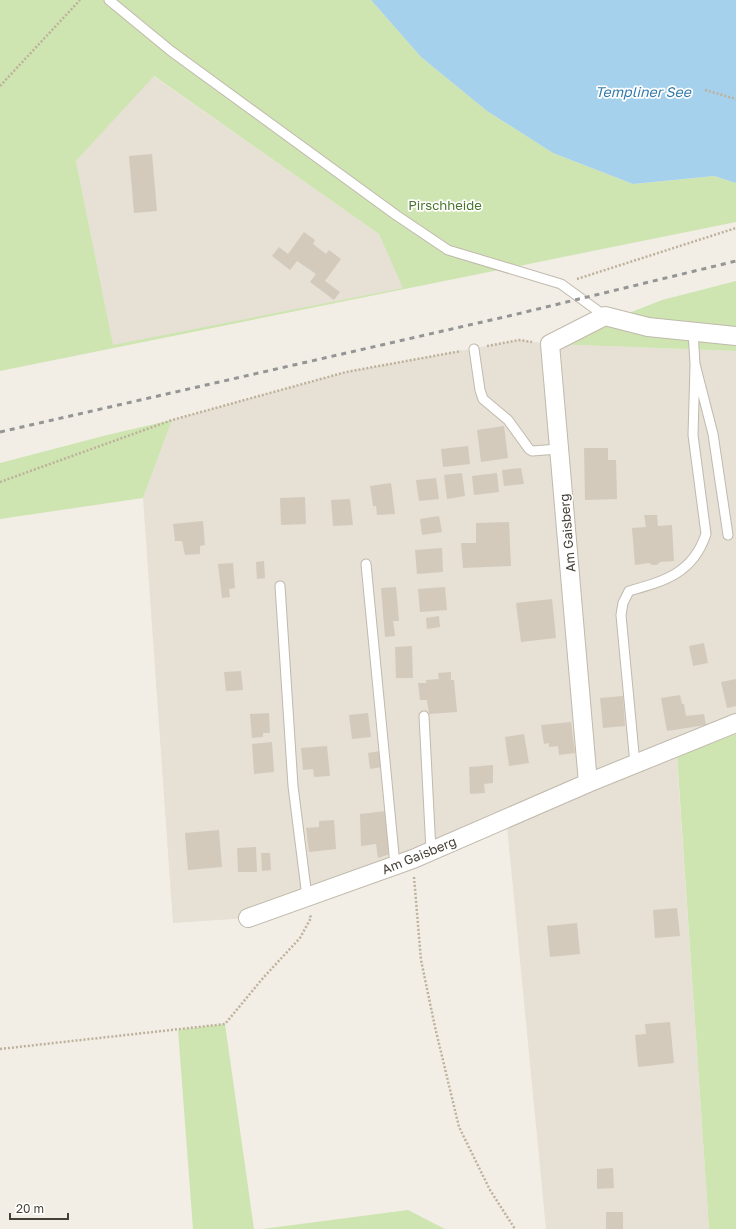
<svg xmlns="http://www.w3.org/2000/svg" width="736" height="1229" font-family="'Golos Text',sans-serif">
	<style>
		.residential { fill: #e6e0d5 }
		.green { fill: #cee5b1; fill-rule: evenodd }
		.water { fill: #a5d1ed }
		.building { fill: #d3cabc }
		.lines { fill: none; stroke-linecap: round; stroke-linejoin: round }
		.service-casing { stroke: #c0b9ac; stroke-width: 11 }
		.minor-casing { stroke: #c0b9ac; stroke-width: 20 }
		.path { stroke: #beb19b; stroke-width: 2.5; stroke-dasharray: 2 2; stroke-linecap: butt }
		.service { stroke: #fff; stroke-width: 9 }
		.minor { stroke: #fff; stroke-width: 18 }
		.rail { stroke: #959595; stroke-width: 3; stroke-dasharray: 5 5; stroke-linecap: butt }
		.labels { text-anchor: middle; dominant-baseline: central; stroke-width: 3.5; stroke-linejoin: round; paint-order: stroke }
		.park-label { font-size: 13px; fill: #48742c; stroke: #fff }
		.street-label { font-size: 13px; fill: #453f36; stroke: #fff }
		.water-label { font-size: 14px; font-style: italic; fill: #347bac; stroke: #fff }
	</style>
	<rect width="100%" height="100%" fill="#f2eee6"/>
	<path class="residential" d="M153 76 379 234 404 288 113 346 76 161Z
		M519 340 550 344 736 351V723L676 747 709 1229H546L507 826 248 918 173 923 143 498 172 420 346 372Z"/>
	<path class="green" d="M0 0H371L421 57 487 111 553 153 633 184 714 176 736 183V222L0 371ZM154 76 379 234 403 288 113 345 76 161Z
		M736 281V351L550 344 662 300Z
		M172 420 143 498 0 519V463L107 435Z
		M736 734V1229H709L677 756Z
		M225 1024 254 1229H193L178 1030Z
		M408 1210 445 1229H262Z"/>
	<path class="water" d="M371 0H736V183L714 176 633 184 553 153 487 111 421 57Z"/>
	<path class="building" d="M152 154 157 211 134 213 129 156Z
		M304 232 315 240 313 244 326 254 329 250 341 259 325 281 340 292 334 300 310 282 316 274 297 261 290 270 272 256 279 247 288 254Z
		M504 426 508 458 481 462 477 430Z
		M468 446 470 464 443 467 441 449Z
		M584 448H608V460H616L617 499 585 500Z
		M521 468 524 484 504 486 502 470Z
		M462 473 465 496 447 499 444 475Z
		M497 473 499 492 474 495 472 476Z
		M436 478 439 499 419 501 416 480Z
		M391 483 395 514 377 515 376 506H373L370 486Z
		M305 497 306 524 281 525 280 498Z
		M350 499 353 525 333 526 331 500Z
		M644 515H657L658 526 672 525 674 561 660 562 657 565H652L649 563 635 565 632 528 646 527Z
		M439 516 442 532 422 535 420 519Z
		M203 521 205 545 200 546V554L185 555 182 541H175L173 524Z
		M509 522 511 566 463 568 461 543H476V523Z
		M442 548 443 572 417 574 415 550Z
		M264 561 265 578 257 579 256 562Z
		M233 563 235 588 229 589 230 597 222 598 218 564Z
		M396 587 399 621H393L395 636 385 637 381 588Z
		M445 587 447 610 420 612 418 589Z
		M552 599 556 638 521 642 516 603Z
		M439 616 440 627 427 629 426 618Z
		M704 643 708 663 693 666 689 646Z
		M412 646 413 678H396L395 647Z
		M241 671 243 690 226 691 224 672Z
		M451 672V680H454L457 712 429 714 427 700H420L418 683H426V680L439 679 438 673Z
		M736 679V706L727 708 721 682Z
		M680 695 682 704H684L686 716 704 714 706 725 667 731 661 698Z
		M623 696 625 726 603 728 600 698Z
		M269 713 270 733H263V737L252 738 250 714Z
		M368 713 371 737 352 739 349 715Z
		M571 722 575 753 559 755 558 746 549 747V743L544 744 541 725Z
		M524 734 529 763 509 766 505 737Z
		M272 742 274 772 254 774 252 744Z
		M327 746 330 776 314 777 313 769 303 770 301 748Z
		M380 751 382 767 370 769 368 753Z
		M493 765V783L484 784 485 793 470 794 469 767Z
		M386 811 390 854 378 858 376 844 361 846 360 814Z
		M334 820 336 849 309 852 306 828 319 827V821Z
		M219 830 222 867 188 870 185 833Z
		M256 847 257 872H238L237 848Z
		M261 853H270L271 870 262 871Z
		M677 908 680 936 655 938 653 910Z
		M577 923 580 954 550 957 547 926Z
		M670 1022 674 1063 638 1067 635 1035 646 1034 645 1024Z
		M613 1168 614 1188 597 1189V1169Z
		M606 1212H623V1229H606Z"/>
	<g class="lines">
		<defs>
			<path id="service" d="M109 0 171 51 396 215 448 250 561 284 605 316
				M693 331 695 364 713 434 728 535
				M474 349 480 390 483 399 508 420 529 449 532 451 559 449
				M366 564 395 865
				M280 586 293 786 307 897
				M424 716 431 851
				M635 764 621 615 623 603 629 591C665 581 693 573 706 534L693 435 695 366"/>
			<path id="minor" d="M588 783 550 344 605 316 648 327 736 336
				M248 918 413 859 588 783 736 723"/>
		</defs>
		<use href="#service" class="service-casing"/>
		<use href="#minor" class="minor-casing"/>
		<path class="path" d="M0 86 80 0
			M705 90 736 99
			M577 279 736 228
			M487 346 519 340 532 342
			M0 482 172 420 346 372 461 351
			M414 877 421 960 435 1027 459 1127 490 1190 515 1229
			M0 1049 225 1024 263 978 300 938 311 918 310 915"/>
		<use href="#service" class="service"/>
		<use href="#minor" class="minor"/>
		<path class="rail" d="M0 432 513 315 736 261"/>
	</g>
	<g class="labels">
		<g class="park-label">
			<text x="445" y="205">Pirschheide</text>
		</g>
		<g class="street-label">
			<text transform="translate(567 533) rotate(-95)">Am Gaisberg</text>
			<text transform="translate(419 855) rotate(-22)">Am Gaisberg</text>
		</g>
		<g class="water-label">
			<text x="643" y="91">Templiner See</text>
		</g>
	</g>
	<path d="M10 1213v6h58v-6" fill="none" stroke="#453f36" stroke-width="2"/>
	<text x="16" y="1213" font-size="12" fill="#453f36" stroke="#ffffff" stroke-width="3" paint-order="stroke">20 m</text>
</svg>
